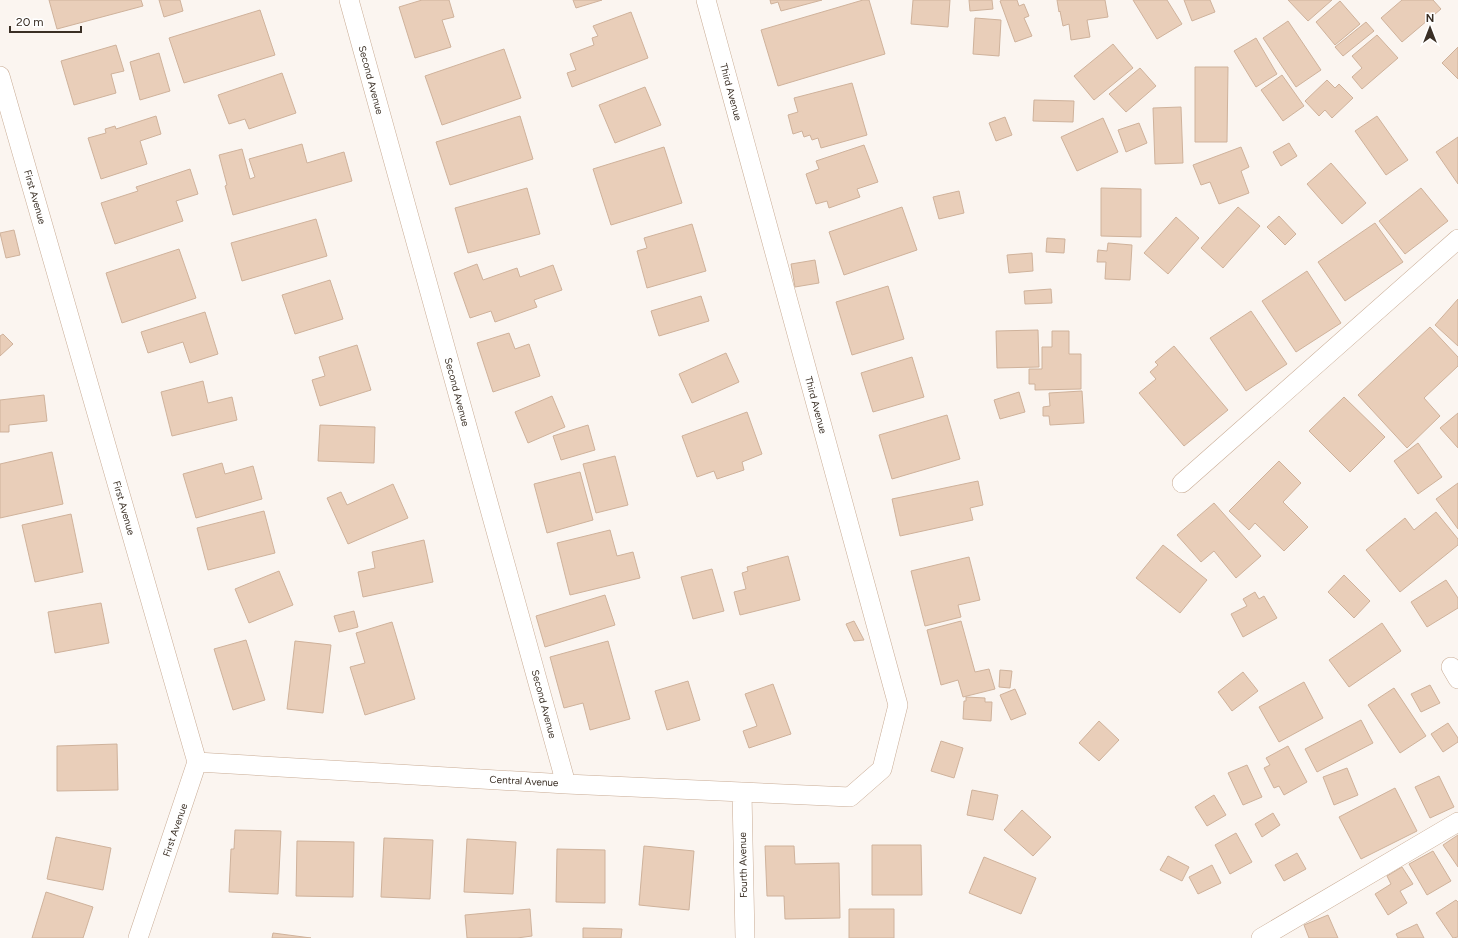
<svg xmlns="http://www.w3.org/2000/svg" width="1458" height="938" font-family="Figtree,sans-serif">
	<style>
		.building { fill: #e9ceb9; stroke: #cfb29b }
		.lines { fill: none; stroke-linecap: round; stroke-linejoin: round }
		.minor-casing { stroke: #c9ac95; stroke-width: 20 }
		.minor { stroke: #fff; stroke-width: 19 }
		.labels { text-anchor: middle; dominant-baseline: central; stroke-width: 4; stroke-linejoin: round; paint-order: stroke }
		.street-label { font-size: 10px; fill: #3a2f25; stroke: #fff }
	</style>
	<rect width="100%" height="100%" fill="#fbf5f0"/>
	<path class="building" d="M49 0H141L143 6 57 29Z
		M159 0H180L183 11 164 17Z
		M422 0H449L454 17 442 20 451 47 415 58 399 7Z
		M573 0H602L576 8Z
		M770 0H822L781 11 778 2 771 4Z
		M863 0H869L885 54 778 86 761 30Z
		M913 0H950L948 27 911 24Z
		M969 0H992L993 9 970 11Z
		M1002 0H1017L1019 6 1024 4 1029 16 1024 18 1032 36 1015 42 1000 1Z
		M1057 0H1105L1108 17 1087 20 1090 37 1071 40 1069 24 1063 26 1060 11 1059 12Z
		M1133 0H1167L1182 24 1157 39Z
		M1184 0H1210L1215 12 1192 21Z
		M1288 0H1332L1308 21Z
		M1402 0H1433L1441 9 1402 42 1381 18Z
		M1340 1 1360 24 1335 45 1316 22Z
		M260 10 275 55 184 83 169 38Z
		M631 12 648 58 572 87 567 73 576 70 570 54 594 45 592 38 598 36 593 26Z
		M975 18 1001 20 999 56 973 54Z
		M1288 21 1321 70 1296 87 1263 38Z
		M1366 22 1374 31 1343 56 1335 47Z
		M1377 35 1398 58 1362 89 1352 77 1362 68 1352 56Z
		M1256 38 1277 74 1256 87 1234 51Z
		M1113 44 1133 68 1094 100 1074 76Z
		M116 45 124 71 111 74 116 93 74 105 61 61Z
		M1458 47V79L1442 63Z
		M504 49 521 98 442 125 425 76Z
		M159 53 170 91 140 100 130 62Z
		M1195 67H1228L1227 142H1195Z
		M1140 68 1156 86 1126 112 1109 94Z
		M282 73 296 113 249 129 245 119 229 124 218 95Z
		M1282 75 1304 106 1283 121 1261 90Z
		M1327 80 1335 88 1339 84 1353 98 1332 118 1325 110 1319 116 1305 101Z
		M852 83 867 135 821 148 818 138 812 140 810 135 804 137 802 131 793 134 788 115 798 112 794 98Z
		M645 87 661 125 615 143 599 105Z
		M1034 100 1074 101 1073 122 1033 121Z
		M1181 107 1183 163 1155 164 1153 108Z
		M156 116 161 134 140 141 147 164 101 179 88 138 106 133 105 129 115 126 116 129Z
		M520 116 533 159 450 185 436 142Z
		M1377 116 1408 160 1386 175 1355 131Z
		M1005 117 1012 135 996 141 989 123Z
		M1103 118 1118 152 1077 171 1061 137Z
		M1139 123 1147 143 1126 152 1118 130Z
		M1458 137V184L1436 152Z
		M1289 143 1297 156 1281 166 1273 152Z
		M302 144 307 163 344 152 352 181 233 215 225 186 227 185 219 155 242 149 250 179 255 177 249 159Z
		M864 145 878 182 857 189 860 197 829 208 827 201 816 204 806 174 819 169 816 161Z
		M664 147 682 203 611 225 593 169Z
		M1241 147 1249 167 1241 171 1249 193 1219 204 1210 182 1201 185 1193 165Z
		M1331 163 1366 203 1342 224 1307 184Z
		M190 169 198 194 176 201 183 221 115 244 101 203 138 191 136 187Z
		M527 188 540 234 468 253 455 208Z
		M1101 188 1141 189V237L1101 236Z
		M1421 188 1448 221 1405 254 1379 221Z
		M959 191 964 213 939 219 933 197Z
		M902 207 917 250 844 275 829 232Z
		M1238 207 1260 226 1223 268 1201 248Z
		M1279 216 1296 234 1285 245 1267 227Z
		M1176 217 1199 238 1168 274 1144 253Z
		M316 219 327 256 242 281 231 243Z
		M1375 223 1403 262 1345 301 1318 262Z
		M692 224 706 271 647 288 637 251 647 248 644 238Z
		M14 230 20 255 6 258 0 233Z
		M1047 238 1065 239 1064 253 1046 252Z
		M1108 243 1132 245 1130 280 1105 279 1106 262H1097L1098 250 1107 251Z
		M179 249 196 298 122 323 106 273Z
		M1032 253 1033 271 1009 273 1007 255Z
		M815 260 819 283 795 287 791 264Z
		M477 264 483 280 517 268 520 277 553 265 562 290 534 300 537 307 495 322 491 311 470 318 454 273Z
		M1307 271 1341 323 1296 352 1262 301Z
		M330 280 343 319 295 334 282 295Z
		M888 286 904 339 852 355 836 302Z
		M1051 289 1052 303 1025 304 1024 291Z
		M701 296 709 321 659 336 651 311Z
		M1458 299V346L1435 325Z
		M1251 311 1287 364 1246 391 1210 338Z
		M205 312 218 354 190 363 183 342 148 353 141 332Z
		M1430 327 1458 357V366L1424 398 1440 416 1407 448 1358 395Z
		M1038 330 1039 367 997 368 996 331Z
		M1052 331H1069V354H1081V389L1035 390V384H1029V369H1042V347H1052Z
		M509 333 515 349 529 344 540 376 493 392 477 343Z
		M3 334 13 344 0 356V336Z
		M357 345 371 390 320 406 312 380 325 376 319 357Z
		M1174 346 1228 410 1184 446 1139 393 1156 379 1150 372 1158 365 1155 362Z
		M726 353 739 382 692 403 679 374Z
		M912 357 924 397 873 412 861 373Z
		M203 381 208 403 232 397 237 420 172 436 161 392Z
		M1082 391 1084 423 1050 425 1049 416H1043V407L1050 406 1049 393Z
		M1019 392 1025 412 1000 419 994 400Z
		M44 395 47 421 9 425V432H0V400Z
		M552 396 565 427 528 443 515 412Z
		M1344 397 1385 437 1350 472 1309 431Z
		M747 412 762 454 742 462 744 470 717 479 714 471 697 477 682 436Z
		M1458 413V448L1440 428Z
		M947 415 960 459 892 479 879 435Z
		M320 425 375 427 374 463 318 461Z
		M588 425 595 450 561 460 553 436Z
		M1418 443 1442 477 1418 494 1394 461Z
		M52 452 63 504 0 518V464Z
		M615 456 628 505 596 513 583 464Z
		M1279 461 1301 483 1283 502 1308 527 1284 551 1255 523 1249 530 1229 511Z
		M222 463 225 474 253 466 262 499 196 518 183 474Z
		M580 472 593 520 547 533 534 484Z
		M978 481 983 505 970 508 973 520 900 536 892 499Z
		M1458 483V529L1436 499Z
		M393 484 408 518 348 544 327 498 341 492 347 505Z
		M1214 503 1261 556 1236 578 1214 551 1201 562 1177 535Z
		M264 511 275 553 208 570 197 528Z
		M1436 512 1458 539V545L1400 592 1366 550 1405 518 1414 530Z
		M71 514 83 572 35 582 22 525Z
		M610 530 617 556 633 552 640 578 570 595 557 543Z
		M424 540 433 582 363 597 358 572 375 568 372 552Z
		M1163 545 1207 580 1180 613 1136 578Z
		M788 556 800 600 740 615 734 592 746 589 742 573 748 571 747 567Z
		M969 557 980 600 958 605 961 617 925 626 911 571Z
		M712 569 724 611 693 619 681 577Z
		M279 571 293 605 249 623 235 589Z
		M1344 575 1370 601 1354 618 1328 592Z
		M1446 580 1458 598V608L1427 627 1411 602Z
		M1255 592 1259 599 1264 596 1277 618 1243 637 1231 614 1247 606 1243 599Z
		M605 595 615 625 545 647 536 616Z
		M101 603 109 643 55 653 48 612Z
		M354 611 358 627 339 632 334 616Z
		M854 621 864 640 854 641 846 624Z
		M961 621 975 672 989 669 995 689 963 697 958 680 941 685 927 630Z
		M392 622 415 699 365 715 350 667 365 663 356 633Z
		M1382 623 1401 651 1349 687 1329 660Z
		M246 640 265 700 233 710 214 649Z
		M295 641 331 645 323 713 287 709Z
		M608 641 630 719 590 730 583 703 564 708 550 657Z
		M1000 670 1012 671 1010 688 999 687Z
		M1243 672 1258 691 1232 711 1218 692Z
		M688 681 700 720 667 730 655 691Z
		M1304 682 1323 718 1279 742 1259 707Z
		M773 684 791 734 749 748 743 731 757 726 745 694Z
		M1430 685 1440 703 1421 712 1411 694Z
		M1394 688 1426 736 1400 753 1368 705Z
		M1015 689 1026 714 1011 720 1000 695Z
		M966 697 985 698V702H992L991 721 963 719 964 701H966Z
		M1361 720 1373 743 1317 772 1305 749Z
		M1099 721 1119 740 1099 761 1079 743Z
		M1448 723 1458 738V742L1443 752 1431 734Z
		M941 741 963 748 954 778 931 771Z
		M117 744 118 790 57 791V746Z
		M1288 746 1307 782 1284 795 1279 786 1274 788 1264 768 1270 765 1266 758Z
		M1247 765 1262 797 1243 805 1228 773Z
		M1347 768 1358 795 1334 805 1323 777Z
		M1439 776 1454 807 1430 818 1415 787Z
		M1395 788 1417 831 1361 859 1339 817Z
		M972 790 998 795 993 820 967 815Z
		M1214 795 1226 815 1207 826 1195 807Z
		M1022 810 1051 837 1033 856 1004 830Z
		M1273 813 1280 825 1262 837 1255 824Z
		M235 830 281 831 278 894 229 892 231 849H234Z
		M1236 833 1252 862 1230 874 1215 845Z
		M1458 835V867L1443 845Z
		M56 837 111 848 103 890 47 879Z
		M384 838 433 840 430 899 381 897Z
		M467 839 516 842 513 894 464 892Z
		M297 841 354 842 353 897 296 896Z
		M872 845H921L922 895H872Z
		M644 846 694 851 689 910 639 905Z
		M765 846H794L795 864 839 863 840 918 785 919 784 896H767Z
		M557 849 605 850V903L556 902Z
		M1433 851 1451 881 1427 895 1409 864Z
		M1297 853 1306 869 1284 881 1275 865Z
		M1168 856 1189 867 1182 881 1160 870Z
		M984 857 1036 878 1021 914 969 893Z
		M1212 865 1221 883 1198 894 1189 877Z
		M1402 867 1413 884 1400 891 1407 903 1388 915 1375 894 1391 884 1387 876Z
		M46 892 93 907 83 938H32Z
		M1456 900 1458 902V937L1453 938 1436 913Z
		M530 909 532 936 517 938H467L465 915Z
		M849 909H894V938H849Z
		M1328 915 1338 938H1309L1304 925Z
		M1417 924 1424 938H1398L1396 934Z
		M583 928 622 929 621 938H583Z
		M273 933 311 938H272Z"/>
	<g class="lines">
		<defs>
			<path id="minor" d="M349 0 566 784
				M0 76 197 762 138 938
				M1182 483 1458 239
				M1451 667 1458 679
				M197 762 566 784 850 797 882 769 898 705 706 0
				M742 793 745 938
				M1261 938 1458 822"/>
		</defs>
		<use href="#minor" class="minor-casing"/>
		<use href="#minor" class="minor"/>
	</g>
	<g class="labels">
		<g class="street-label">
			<text transform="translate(371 80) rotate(75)">Second Avenue</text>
			<text transform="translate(731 92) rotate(75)">Third Avenue</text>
			<text transform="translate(35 197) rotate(74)">First Avenue</text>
			<text transform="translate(457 392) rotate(75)">Second Avenue</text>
			<text transform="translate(816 405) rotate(75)">Third Avenue</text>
			<text transform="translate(124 508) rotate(74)">First Avenue</text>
			<text transform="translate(544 704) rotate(75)">Second Avenue</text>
			<text transform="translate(524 781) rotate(3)">Central Avenue</text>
			<text transform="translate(175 830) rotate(-71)">First Avenue</text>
			<text transform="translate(743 865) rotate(-91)">Fourth Avenue</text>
		</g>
	</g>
	<g transform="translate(1430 28)" stroke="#ffffff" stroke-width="3" paint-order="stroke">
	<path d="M0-3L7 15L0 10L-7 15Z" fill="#3a2f25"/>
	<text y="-6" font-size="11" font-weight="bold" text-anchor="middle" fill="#3a2f25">N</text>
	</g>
	<path d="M10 26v6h71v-6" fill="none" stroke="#3a2f25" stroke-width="2"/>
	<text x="16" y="26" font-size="12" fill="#3a2f25" stroke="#ffffff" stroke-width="3" paint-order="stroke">20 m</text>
</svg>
